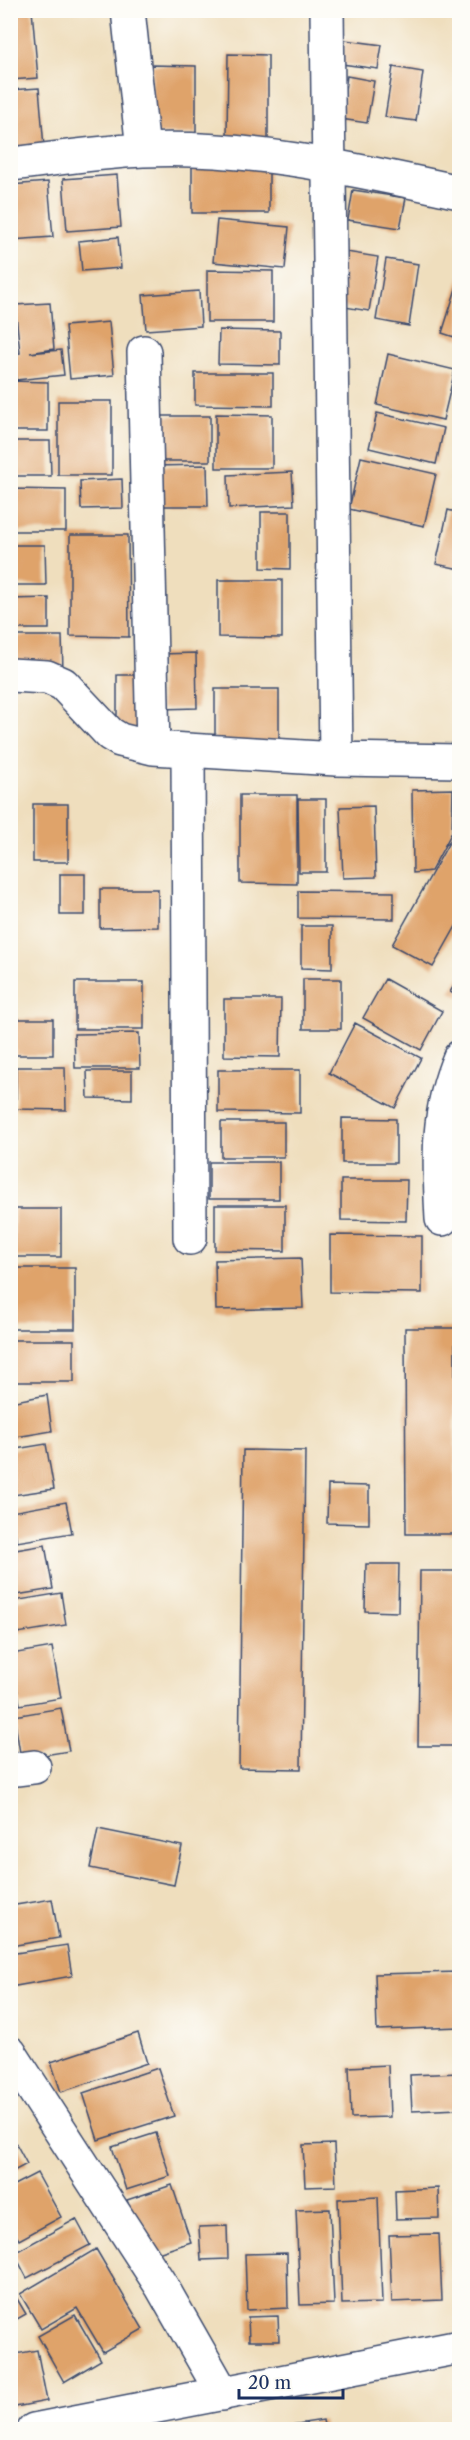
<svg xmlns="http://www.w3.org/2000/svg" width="470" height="2440" font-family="'Libre Caslon Text',serif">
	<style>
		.building { fill: #dfa36a }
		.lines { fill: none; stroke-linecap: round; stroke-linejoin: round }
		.minor-casing { stroke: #3b496c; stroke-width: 36 }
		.minor { stroke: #fff; stroke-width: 33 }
	</style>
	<rect width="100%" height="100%" fill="#fdfcf7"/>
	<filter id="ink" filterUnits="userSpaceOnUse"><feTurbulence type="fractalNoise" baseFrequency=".0167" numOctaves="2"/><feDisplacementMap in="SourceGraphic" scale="12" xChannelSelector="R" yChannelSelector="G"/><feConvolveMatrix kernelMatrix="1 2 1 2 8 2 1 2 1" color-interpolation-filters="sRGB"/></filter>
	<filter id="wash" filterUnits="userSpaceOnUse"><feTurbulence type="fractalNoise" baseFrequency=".008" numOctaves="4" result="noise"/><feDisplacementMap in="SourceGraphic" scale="24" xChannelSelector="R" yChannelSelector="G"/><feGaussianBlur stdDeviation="1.35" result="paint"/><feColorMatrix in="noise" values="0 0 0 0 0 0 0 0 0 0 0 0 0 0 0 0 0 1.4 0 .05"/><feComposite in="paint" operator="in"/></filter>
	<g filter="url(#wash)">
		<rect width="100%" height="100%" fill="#efdebd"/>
		<g id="blocks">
			<path class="building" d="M32 10 38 78 10 80V11Z
				M345 40 382 45 378 69 342 64Z
				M228 54 268 55V139H227Z
				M152 65 196 66V134H152Z
				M393 67 423 72 416 121 385 117Z
				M347 76 374 81 367 123 341 119Z
				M39 88 45 159 10 162V90Z
				M192 162H269V213H192Z
				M117 175 121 227 67 231 63 179Z
				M48 182 53 237 11 240 10 185Z
				M353 190 406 198 400 228 348 220Z
				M217 220 289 227 285 269 213 262Z
				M118 237 121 268 82 271 79 241Z
				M340 251 378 257 369 311 332 305Z
				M386 259 418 264 409 326 376 320Z
				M207 270 273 271V322H207Z
				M460 276V339L442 333Z
				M199 291 201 326 146 330 143 295Z
				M50 303 54 349 30 353 61 350 64 375 16 380 13 354 20 353 15 305Z
				M109 322 114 375 70 379 65 326Z
				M219 330 280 331V365L218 364Z
				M388 354 455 370 443 420 377 405Z
				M195 373H273V406L195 405Z
				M10 381 48 382V431H10Z
				M58 401H112V475H58Z
				M377 413 444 428 436 464 369 448Z
				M216 414 272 415V468H216Z
				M157 416H210V461H157Z
				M10 441H50L51 476H10Z
				M361 457 436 474 424 526 349 509Z
				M207 465 208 506H155L154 466Z
				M292 472 294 505 229 508 228 475Z
				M122 479 123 508 81 509 80 481Z
				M10 489 66 490V531H10Z
				M448 510 460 513V569L436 564Z
				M261 512H290V569L261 568Z
				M70 535H128L129 637 70 636Z
				M10 545H45L46 585H10Z
				M218 580H282V638L218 637Z
				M49 598V629H10V599Z
				M10 636H62L63 671H10Z
				M196 653 197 708 161 709 160 654Z
				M117 675H144V729H117Z
				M215 689H279V742H215Z
				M453 789 452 832 431 871 413 873 412 790Z
				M240 795H297V884L240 883Z
				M298 799H326V872H299Z
				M33 804H68V862H33Z
				M374 806 376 877 343 878 340 807Z
				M460 823V919L433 967 392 945Z
				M60 874H85V915H60Z
				M100 889H158V927L100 928Z
				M298 891 394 892V919L298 918Z
				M301 926H332V969L301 968Z
				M460 976V997L450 992Z
				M303 979H341V1029H303Z
				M385 979 442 1011 421 1050 363 1018Z
				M75 982H144V1029H75Z
				M224 999H281L280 1057 224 1056Z
				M15 1019H53V1055H15Z
				M355 1023 421 1058 395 1108 329 1073Z
				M139 1033 140 1068H75L74 1034Z
				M16 1067H65L66 1110 16 1109Z
				M218 1070H300V1113L218 1112Z
				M87 1071H132V1099L88 1098Z
				M460 1115V1168L446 1166Z
				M342 1118 396 1119V1163H342Z
				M221 1122H284V1157H221Z
				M209 1162H279V1199H209Z
				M341 1180H407L406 1221 341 1220Z
				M215 1205H285V1251L215 1250Z
				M14 1209H61V1257H14Z
				M330 1235 422 1236V1293L330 1292Z
				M301 1258 303 1308 216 1310 215 1260Z
				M10 1268H75V1329H10Z
				M405 1328H455V1534H406Z
				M10 1340H74V1382H10Z
				M47 1395 52 1431 10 1438V1402Z
				M46 1444 54 1489 13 1495 10 1450Z
				M243 1450 305 1451 301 1769 239 1768Z
				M328 1485 369 1486V1524L327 1523Z
				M66 1502 72 1533 17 1542 11 1512Z
				M45 1545 53 1589 10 1596V1551Z
				M366 1564H399L398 1612 365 1611Z
				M420 1571H460V1746H418Z
				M61 1593 66 1625 18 1633 13 1601Z
				M52 1647 61 1698 20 1705 11 1654Z
				M61 1708 69 1751 21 1759 14 1716Z
				M98 1829 182 1846 174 1885 90 1868Z
				M52 1899 59 1938 10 1946V1906Z
				M67 1945 72 1976 10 1987V1954Z
				M460 1972V2027L377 2030 375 1974Z
				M138 2033 147 2063 61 2092 51 2062Z
				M388 2065 390 2117 351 2118 349 2067Z
				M158 2068 174 2116 98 2140 83 2093Z
				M460 2073V2109L412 2111 410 2075Z
				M156 2133 170 2176 126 2190 112 2147Z
				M13 2138 27 2164 10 2173V2140Z
				M334 2144 336 2186 305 2187 303 2145Z
				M37 2173 61 2217 19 2240 10 2225V2187Z
				M172 2185 191 2242 146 2257 127 2200Z
				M438 2188 439 2218 396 2219 395 2190Z
				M378 2197 382 2303 342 2304 338 2199Z
				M330 2209 334 2304 300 2305 296 2210Z
				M76 2219 90 2245 27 2278 14 2253Z
				M227 2226 228 2259 201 2260 199 2227Z
				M439 2234 442 2300 392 2302 389 2235Z
				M96 2249 143 2329 103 2352 77 2308 41 2329 20 2294Z
				M287 2253 288 2308 247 2310 245 2254Z
				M10 2287 26 2314 10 2323Z
				M75 2315 101 2360 64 2382 38 2336Z
				M278 2316 279 2341H249L248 2317Z
				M37 2350 47 2401 10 2408V2355Z
				M323 2420 325 2430H272V2428Z"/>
		</g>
	</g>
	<g filter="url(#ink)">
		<use href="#blocks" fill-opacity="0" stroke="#3b496c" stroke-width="1.5"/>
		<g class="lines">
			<defs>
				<path id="minor" d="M128 10 143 150
					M327 10 336 759
					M10 164C54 159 99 152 143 150 248 145 357 170 460 192
					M144 352 153 748
					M10 675 47 677 63 684 110 734 120 740 153 748 336 759 460 761
					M188 751 190 1238
					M442 1219C439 1160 436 1113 460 1057
					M10 1770 34 1767
					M10 2053 162 2287 223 2394
					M34 2430 460 2347"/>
			</defs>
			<use href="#minor" class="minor-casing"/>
			<use href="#minor" class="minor"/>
		</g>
	</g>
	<rect width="470" height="2440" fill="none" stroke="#fdfcf7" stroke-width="36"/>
	<path d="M239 2389v9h104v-9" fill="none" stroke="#1b2f5e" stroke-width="3"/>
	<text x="248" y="2389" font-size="18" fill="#1b2f5e" stroke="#fdfcf7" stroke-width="4.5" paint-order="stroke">20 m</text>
</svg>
